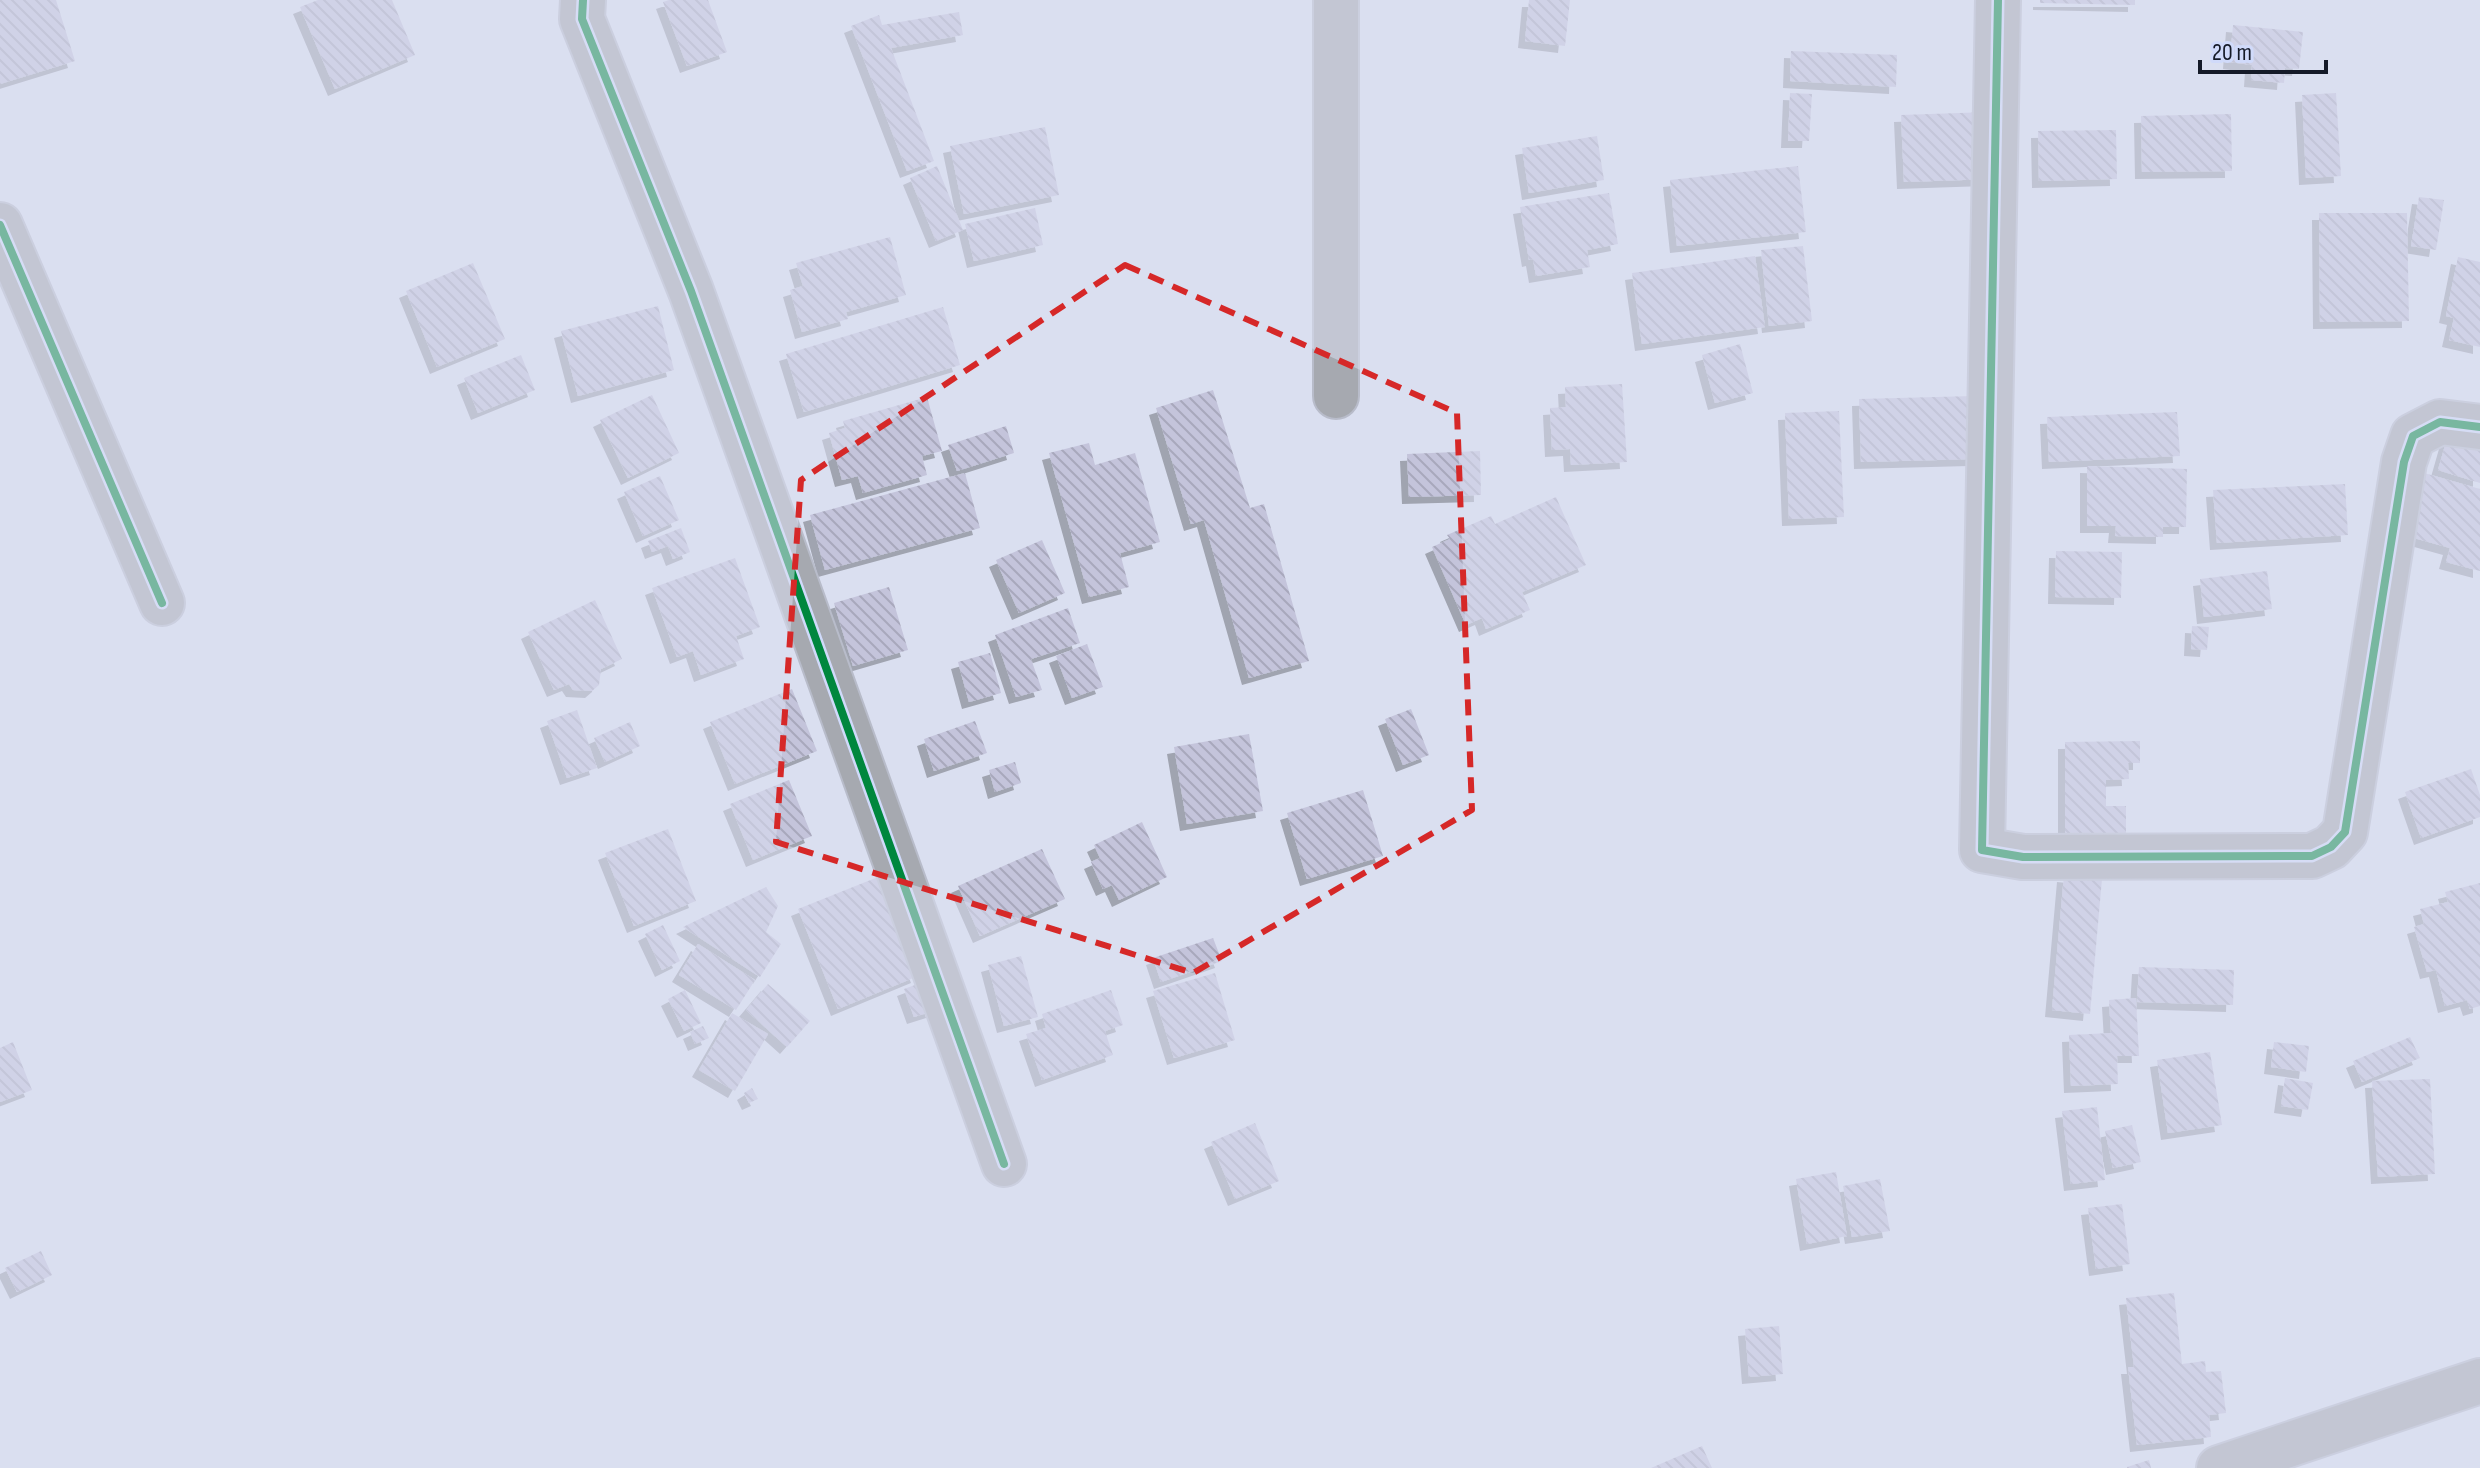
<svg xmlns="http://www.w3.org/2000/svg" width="2480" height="1468" font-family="'Sofia Sans Condensed',sans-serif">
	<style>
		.building { fill: url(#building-back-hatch); filter: url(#shadow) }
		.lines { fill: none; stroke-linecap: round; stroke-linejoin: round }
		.minor-casing { stroke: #b8bcca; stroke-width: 48 }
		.minor { stroke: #a6a9b0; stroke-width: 44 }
		.cycleway-casing { stroke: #d0dafa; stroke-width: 13 }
		.cycleway { stroke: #00873e; stroke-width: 8 }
		.marked { fill: none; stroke: #d62828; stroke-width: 6; stroke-dasharray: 16 10; stroke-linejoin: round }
	</style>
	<defs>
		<pattern id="building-back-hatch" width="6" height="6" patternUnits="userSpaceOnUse" patternTransform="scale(2)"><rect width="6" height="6" fill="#c4c4db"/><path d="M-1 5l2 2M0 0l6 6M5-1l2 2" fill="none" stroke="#a8a8bc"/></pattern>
		<filter id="shadow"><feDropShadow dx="-7" dy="7" stdDeviation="0" flood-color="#0004"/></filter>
	</defs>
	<rect width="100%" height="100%" fill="#dadff0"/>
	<path class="building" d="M0 0H56L75 61 0 84Z
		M318 0H392L415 55 335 89 300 7Z
		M669 0H708L727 52 687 66 663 2Z
		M1529 0H1570L1565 46 1525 41Z
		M2040 0H2135V5L2040 3Z
		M959 12 963 35 891 48 934 161 907 171 851 26 879 15 882 25Z
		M2233 25 2303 32 2299 69 2285 68 2284 83 2251 80 2252 65 2230 62Z
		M1791 51 1897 55 1896 87 1790 81Z
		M1790 93 1812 94 1809 141H1788Z
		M2336 93 2341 176 2306 178 2302 95Z
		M1989 112 1992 179 1904 182 1901 115Z
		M2231 114 2232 171 2142 172 2141 116Z
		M1045 127 1059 195 964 214 950 146Z
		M2116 130 2117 179 2039 181 2038 131Z
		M1597 136 1604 180 1529 193 1522 148Z
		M937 166 963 230 936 241 910 178Z
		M1798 166 1806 232 1677 246 1670 180Z
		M1609 193 1618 244 1587 250 1590 267 1536 276 1533 259 1529 260 1520 207Z
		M2419 197 2444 200 2436 250 2411 246Z
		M1035 208 1043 245 974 261 965 224Z
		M2319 213H2407L2409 321 2320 322Z
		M890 237 906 295 846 312 848 319 802 332 790 290 803 286 796 263Z
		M1803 246 1812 321 1769 326 1761 250Z
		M1755 256 1765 327 1642 344 1632 273Z
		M2458 257 2480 262V347L2449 340 2454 318 2446 316Z
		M473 263 505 339 437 367 406 291Z
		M658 306 674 370 578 396 561 331Z
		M943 307 960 365 804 412 786 354Z
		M1740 344 1753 393 1715 403 1702 355Z
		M521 355 535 390 478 413 464 378Z
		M1622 384 1627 462 1571 465 1570 449 1552 450 1550 408 1566 407 1565 387Z
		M1213 390 1250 508 1264 504 1309 661 1249 678 1204 520 1191 524 1156 408Z
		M652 395 679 453 628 478 600 420Z
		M1974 396 1976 459 1861 462 1859 399Z
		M927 397 942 451 922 456 927 475 863 493 858 476 842 480 829 433 845 428 843 421Z
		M1839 411 1844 517 1789 519 1785 413Z
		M2177 412 2180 456 2049 462 2047 417Z
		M1006 426 1014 453 957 471 948 445Z
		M2448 435 2480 445V483L2438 470Z
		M1089 443 1095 465 1135 453 1160 542 1120 553 1129 587 1089 597 1049 453Z
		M1480 451 1481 495 1409 497 1407 454Z
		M2087 466 2187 469 2186 527H2163V537L2115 536 2116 526H2087Z
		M965 473 980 528 825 570 810 515Z
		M2424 473 2480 489V571L2446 562 2450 548 2407 536Z
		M660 476 679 520 643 536 624 492Z
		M2345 484 2348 535 2217 543 2213 490Z
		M1556 497 1586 565 1522 592 1530 610 1486 629 1482 618 1466 625 1432 547 1450 539 1447 535 1491 516 1495 524Z
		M681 528 690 552 673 559 668 546 652 552 648 541Z
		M1042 540 1065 593 1019 613 996 560Z
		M2056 551 2122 552 2121 598 2055 597Z
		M735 558 760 627 736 636 744 659 701 675 693 651 677 657 652 588Z
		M2267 571 2272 609 2204 617 2200 579Z
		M889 587 908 650 853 666 834 603Z
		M595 600 622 659 601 669 599 685 592 691 573 690 569 684 554 690 528 632Z
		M1068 608 1080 643 1031 659 1042 690 1016 697 995 635Z
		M2192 626 2209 627 2207 650 2191 649Z
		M1087 644 1103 687 1072 698 1056 656Z
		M990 653 1001 693 969 702 958 662Z
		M792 689 817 751 735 784 710 722Z
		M1411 709 1429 755 1403 765 1385 719Z
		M577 710 597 768 567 778 547 721Z
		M975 721 987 753 934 771 924 739Z
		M630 722 640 746 605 762 594 738Z
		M1249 734 1263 811 1187 824 1174 747Z
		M2140 741V763H2128L2129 779 2106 780V806H2126V839L2065 838V742Z
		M1015 762 1021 783 995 792 989 770Z
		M2471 769 2480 795V817L2421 838 2405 792Z
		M789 780 812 836 753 860 730 804Z
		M1363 790 1383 856 1307 879 1287 813Z
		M1142 822 1167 877 1119 900 1112 885 1103 889 1091 862 1100 858 1094 845Z
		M668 829 696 901 634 926 605 853Z
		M1042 849 1065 899 980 936 958 886Z
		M2064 875 2102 879 2090 1014 2052 1010Z
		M878 877 918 976 838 1009 798 909Z
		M2480 883V1006L2470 1009 2467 1000 2445 1006 2436 970 2427 972 2414 927 2424 924 2420 909 2448 902 2445 892Z
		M766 887 778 906 766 932 781 944 760 977 683 927Z
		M663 925 680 961 662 970 645 934Z
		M1213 938 1222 961 1161 982 1153 958Z
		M698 944 755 980 736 1010 679 975Z
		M1021 956 1038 1017 1004 1026 988 965Z
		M2139 967 2234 970 2233 1005 2137 1002Z
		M1215 973 1235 1040 1174 1058 1153 991Z
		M923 982 933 1011 914 1017 904 989Z
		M768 984 810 1021 787 1047 746 1010Z
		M685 990 701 1023 684 1031 668 999Z
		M1111 990 1123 1025 1105 1031 1113 1055 1042 1080 1026 1034 1046 1028 1042 1014Z
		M2136 998 2139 1056H2117L2118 1084 2071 1086 2069 1035 2111 1033 2109 1000Z
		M732 1013 768 1034 735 1091 699 1070Z
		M703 1026 709 1038 695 1044 690 1032Z
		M2410 1037 2420 1058 2362 1082 2353 1061Z
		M13 1042 32 1090 0 1102V1048Z
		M2274 1042 2309 1046 2306 1072 2271 1067Z
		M2210 1052 2222 1125 2168 1133 2157 1060Z
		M2285 1078 2313 1083 2308 1110 2281 1106Z
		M2430 1079 2435 1174 2378 1177 2372 1081Z
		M752 1088 758 1099 749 1103 744 1093Z
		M2097 1107 2105 1180 2071 1184 2062 1111Z
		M1255 1123 1279 1181 1235 1199 1211 1142Z
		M2132 1125 2141 1162 2113 1168 2105 1131Z
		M1836 1172 1847 1236 1807 1244 1796 1179Z
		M1880 1179 1890 1231 1852 1237 1843 1186Z
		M2122 1204 2130 1264 2096 1269 2088 1208Z
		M41 1251 52 1275 17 1292 5 1268Z
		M2174 1293 2182 1364 2205 1361 2206 1372 2221 1371 2226 1413 2209 1415 2211 1437 2137 1445 2128 1367H2134L2126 1298Z
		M1779 1326 1783 1374 1749 1377 1745 1329Z
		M1702 1446 1712 1468H1651Z
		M2149 1460 2151 1468H2127V1467Z"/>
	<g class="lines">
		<defs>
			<path id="minor" d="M583 0 582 19 691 291 1004 1164
				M1998 0 1982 850 2023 857 2312 856 2331 847 2345 832 2404 462 2413 436 2440 422 2480 427
				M0 225 162 603
				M1336 396V0
				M2219 1468 2480 1381"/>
		</defs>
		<use href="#minor" class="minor-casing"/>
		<use href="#minor" class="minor"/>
		<defs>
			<path id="cycleway" d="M583 0 582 19 691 291 1004 1164
				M1998 0 1982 850 2023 857 2312 856 2331 847 2345 832 2404 462 2413 436 2440 422 2480 427
				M0 225 162 603"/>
		</defs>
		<use href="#cycleway" class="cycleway-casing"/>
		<use href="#cycleway" class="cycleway"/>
	</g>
	<path d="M0 0H2480V1468H0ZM1125 265 1457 413 1472 810 1193 973 776 842 801 480Z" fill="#dadff0" fill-opacity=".55" fill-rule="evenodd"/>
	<path class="marked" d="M1125 265 1457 413 1472 810 1193 973 776 842 801 480Z"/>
	<path d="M2200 60v12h126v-12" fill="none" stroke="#151a28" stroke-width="4"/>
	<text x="2212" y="60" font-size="24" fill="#151a28" stroke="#d0dafa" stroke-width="6" paint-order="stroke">20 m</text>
</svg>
